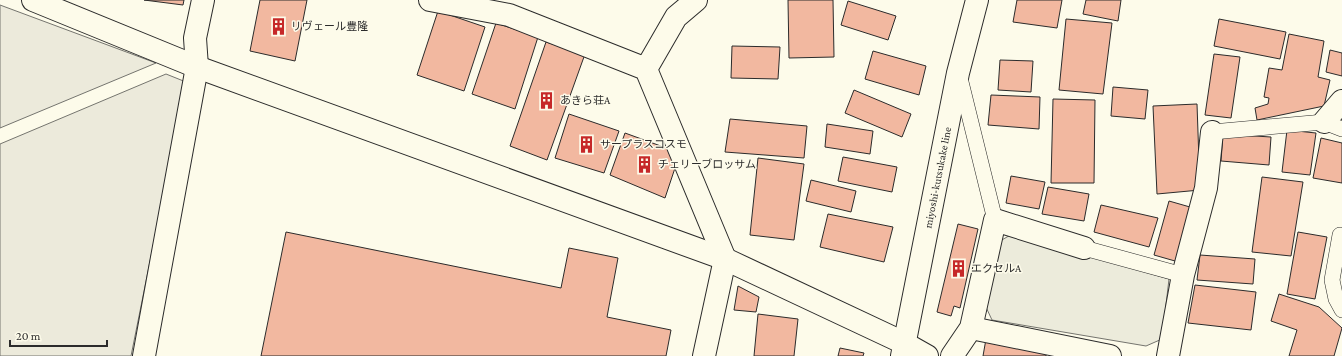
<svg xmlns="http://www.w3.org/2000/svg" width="1342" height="356" font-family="'Crimson Pro','Noto Sans JP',serif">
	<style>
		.green { fill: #ecebdb; stroke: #74746e }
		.parking { fill: #eceadb; stroke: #74746e }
		.building { fill: #f2b8a0; stroke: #2b2b2b }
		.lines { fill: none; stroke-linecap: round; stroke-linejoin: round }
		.lane-casing { stroke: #2b2b2b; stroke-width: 16 }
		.street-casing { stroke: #2b2b2b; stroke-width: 24 }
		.secondary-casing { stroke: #2b2b2b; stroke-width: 24 }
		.lane { stroke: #fdfbea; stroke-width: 15 }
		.street { stroke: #fdfbea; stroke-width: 22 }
		.secondary { stroke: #fdfbea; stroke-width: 22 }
		.labels { text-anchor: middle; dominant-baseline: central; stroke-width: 3; stroke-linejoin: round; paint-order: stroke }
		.poi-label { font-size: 11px; fill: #2b2b2b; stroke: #fdfbea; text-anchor: start }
		.street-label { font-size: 11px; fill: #2b2b2b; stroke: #fdfbea }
	</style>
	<rect width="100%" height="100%" fill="#fdfbea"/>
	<path class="green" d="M1014 233 1169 279 1162 339 1146 346 992 320 985 305 1000 241Z"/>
	<path class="parking" d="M0 5 156 63 0 128Z
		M166 74 186 82 131 356H0V144Z"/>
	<path class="building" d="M144 0H184L183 5Z
		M260 0H307L295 61 250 51Z
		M788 0H833L834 57 789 58Z
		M1017 0H1062L1057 28 1013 22Z
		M1086 0H1121L1118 21 1083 14Z
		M848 1 896 16 888 40 841 25Z
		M438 11 485 27 464 91 417 75Z
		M1066 19 1112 23 1103 94 1059 90Z
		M1219 19 1286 32 1280 59 1214 46Z
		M496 23 538 37 515 109 472 94Z
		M1289 34 1324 41 1318 77 1330 80 1324 106 1257 120 1255 108 1268 104 1269 98 1264 97 1269 68 1282 70Z
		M546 42 585 54 547 160 510 146Z
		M732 46 780 47 778 79 731 78Z
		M1330 50 1342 53V76L1326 72Z
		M873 51 926 66 919 95 865 79Z
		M1214 54 1240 57 1231 118 1205 115Z
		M1000 60 1033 61 1031 92 998 90Z
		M1113 87 1148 90 1145 119 1111 116Z
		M854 90 911 114 902 137 845 113Z
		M991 95 1040 97 1039 129 988 125Z
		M1053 99 1095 100 1094 183H1051Z
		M1197 104 1200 190 1157 194 1153 106Z
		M569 114 619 131 604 173 555 158Z
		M730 119 807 126 804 158 725 152Z
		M827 124 873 131 870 154 825 147Z
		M1287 130 1316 133 1310 175 1282 172Z
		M625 133 680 153 665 198 610 175Z
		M1223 134 1271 137 1269 165 1221 161Z
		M1321 138 1342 143V183L1313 178Z
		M843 157 897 167 892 192 838 181Z
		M758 158 804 164 794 240 750 235Z
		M1011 176 1045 182 1039 209 1006 203Z
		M1262 177 1303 182 1291 256 1252 252Z
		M811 180 856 191 851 212 806 201Z
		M1048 187 1089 194 1084 221 1042 214Z
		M1169 201 1197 209 1182 263 1154 255Z
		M1101 205 1158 218 1149 247 1094 232Z
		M828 214 893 227 884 262 820 247Z
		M958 224 978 229 960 308 954 306 951 316 937 312Z
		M286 232 561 288 569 248 618 258 607 317 671 330 666 356H261Z
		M1298 232 1327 237 1315 299 1287 294Z
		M1200 255 1255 259 1253 284 1197 280Z
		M1195 285 1256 292 1251 330 1188 323Z
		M738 286 759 297 756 312 734 310Z
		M1279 294 1319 307 1342 328 1334 356H1289L1297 330 1271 321Z
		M758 314 798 319 794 356H754Z
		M986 339 1047 349 1046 356H983Z
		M840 348 864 353 863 356H838Z"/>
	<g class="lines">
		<defs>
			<path id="lane" d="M960 78 995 220
				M1212 132 1324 122 1342 129
				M1340 235 1332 280 1336 299 1342 310
				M1084 248 1183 275"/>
			<path id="street" d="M430 0 509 15 646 69
				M696 0 676 17 646 69 725 259 704 356
				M1324 122 1342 101
				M971 328 1110 356
				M144 356 197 67 195 38 203 0
				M952 356 971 328 995 220 1084 248
				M1168 356 1183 275 1206 188 1212 132"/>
			<g id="secondary">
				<path d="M33 0 197 67 725 259 904 343 927 356"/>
				<path id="s1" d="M902 356 958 73 977 0"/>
			</g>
		</defs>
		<use href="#lane" class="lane-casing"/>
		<use href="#street" class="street-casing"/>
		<use href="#secondary" class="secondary-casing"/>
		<use href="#lane" class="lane"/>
		<use href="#street" class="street"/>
		<use href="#secondary" class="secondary"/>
	</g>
	<defs>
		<symbol id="building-bare" viewBox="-9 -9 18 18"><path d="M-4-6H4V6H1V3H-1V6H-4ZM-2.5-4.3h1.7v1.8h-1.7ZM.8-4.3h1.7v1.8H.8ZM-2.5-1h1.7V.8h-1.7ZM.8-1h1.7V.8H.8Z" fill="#c62828" stroke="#fdfbea" stroke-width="2.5" paint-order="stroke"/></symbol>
	</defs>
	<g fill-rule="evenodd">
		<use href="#building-bare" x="266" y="14" width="25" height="25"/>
		<use href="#building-bare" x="534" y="88" width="25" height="25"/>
		<use href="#building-bare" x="574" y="132" width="25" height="25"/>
		<use href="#building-bare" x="632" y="152" width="25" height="25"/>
		<use href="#building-bare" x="946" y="256" width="25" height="25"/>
	</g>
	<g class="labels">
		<g class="poi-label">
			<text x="291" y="26">リヴェール豊隆</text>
			<text x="560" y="100">あきら荘A</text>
			<text x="600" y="144">サープラスコスモ</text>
			<text x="658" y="164">チェリーブロッサム</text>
			<text x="971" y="268">エクセルA</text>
		</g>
		<g class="street-label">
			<text stroke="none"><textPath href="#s1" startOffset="182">miyoshi-kutsukake line</textPath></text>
		</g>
	</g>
	<path d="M10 340v6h97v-6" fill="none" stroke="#2b2b2b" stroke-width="2"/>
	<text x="16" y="340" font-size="12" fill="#2b2b2b" stroke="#fdfbea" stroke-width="3" paint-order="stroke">20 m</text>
</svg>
